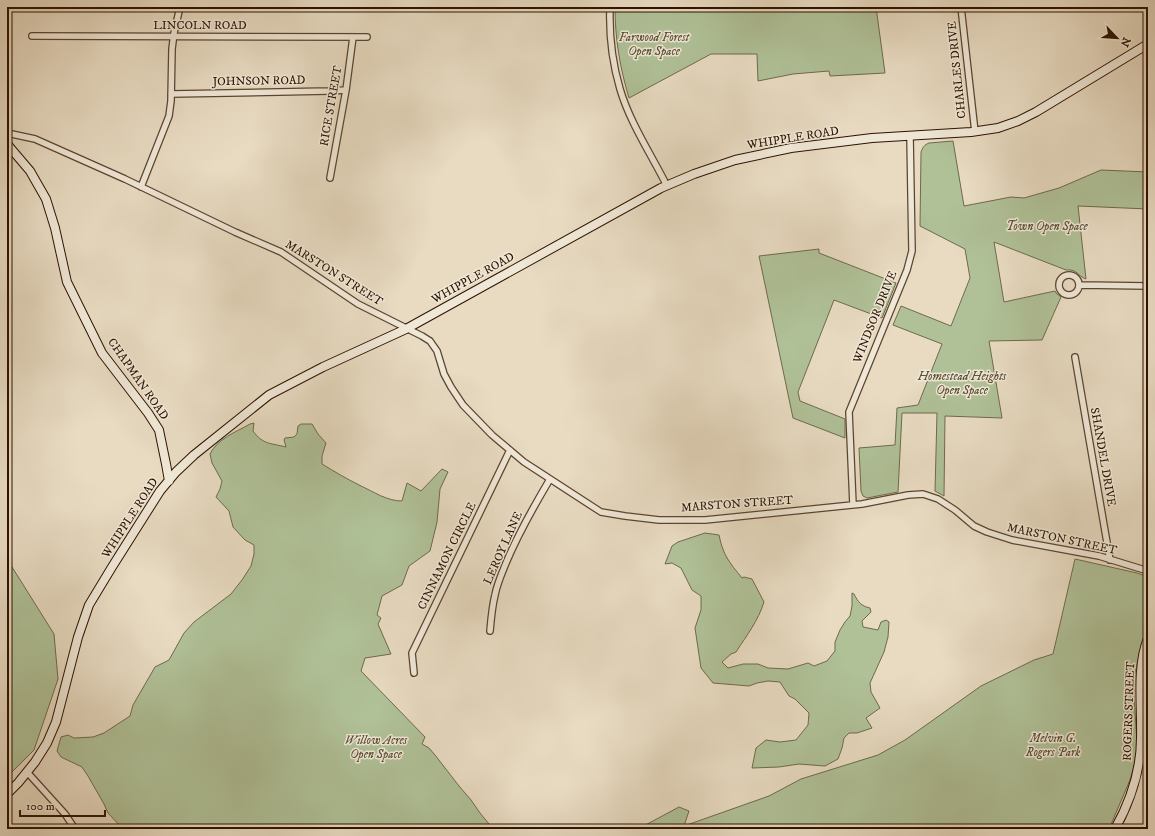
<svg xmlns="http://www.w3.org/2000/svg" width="1155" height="836" font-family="'IM FELL DW Pica',serif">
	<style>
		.green { fill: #b0c198; stroke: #6e6a4c }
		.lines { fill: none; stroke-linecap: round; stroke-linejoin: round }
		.street-casing { stroke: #5b4430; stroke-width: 8 }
		.secondary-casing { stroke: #2c1200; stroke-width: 10 }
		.street { stroke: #f0e8d7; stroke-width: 5.5 }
		.secondary { stroke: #f0e8d7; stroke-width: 8 }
		.labels { text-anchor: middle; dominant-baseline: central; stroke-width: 3; stroke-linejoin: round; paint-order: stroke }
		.street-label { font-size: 12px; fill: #2c1200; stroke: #f0e8d7 }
		.park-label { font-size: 12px; font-style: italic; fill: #5a4f35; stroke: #f0e8d7 }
	</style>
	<rect width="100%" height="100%" fill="#e8dbc2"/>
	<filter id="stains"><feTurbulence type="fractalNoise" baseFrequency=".005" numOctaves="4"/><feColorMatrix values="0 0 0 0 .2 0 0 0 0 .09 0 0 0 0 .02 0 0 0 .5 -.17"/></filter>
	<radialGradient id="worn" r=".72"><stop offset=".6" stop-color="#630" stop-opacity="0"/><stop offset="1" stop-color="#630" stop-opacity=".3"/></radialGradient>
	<path class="green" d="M615 7H876L885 73 830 76 829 71 793 74 758 81 757 54H711L629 98C620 68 615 39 615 7Z
		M953 141 964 206 1011 197 1024 198 1059 188 1101 170 1148 172V209L1078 206 1086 279C1077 276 1078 269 1066 270L994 242 1004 302 1055 291 1056 293 1061 297 1042 340 989 341 1002 418 945 416 944 496 935 491 937 413H902L898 492 867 498 863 496 861 491 859 448 895 445 897 408 918 405 942 344 893 325 901 306 951 326 970 278 965 249 920 226 921 152C923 147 924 145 929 143Z
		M819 249V253L896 283 882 318 834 300 798 392 800 401 845 419V438L793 418 759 256Z
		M254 423 253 431C263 445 271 443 286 447L284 440 285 438 294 437 297 434 298 426 301 424H312L318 434 326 443 322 456V464C335 472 347 479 361 486 374 492 387 501 402 501L407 483 421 491 442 469 448 472 440 489 437 522 430 551 409 566 402 585 382 596 377 615 381 618 378 624 391 654 365 658 361 671 425 737 422 744 429 748 435 755 459 786 471 800 480 813 493 829H123L108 813 104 804 88 776 82 767 61 757 57 751 61 737 68 735 74 738 93 737 104 733 130 716 133 705 155 667 169 660 184 633 194 622 231 594 242 580 251 566 254 554V545L245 540 233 527 229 511 216 497 220 489 222 481 212 463 210 454C217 439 236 432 250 424Z
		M705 533 719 535C723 555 729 562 742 578L744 577 752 579 764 602C758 621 747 635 736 652L731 654 722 662 728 668 743 664H758L768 668 788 669 808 663 814 666 827 661 835 651V642L840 630 845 622 850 616 852 606V593L854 594C858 602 861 606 870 608L871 612 862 621 863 627 878 630 881 622 886 620 889 622 888 637 884 652 870 683 871 692 880 708 866 718 872 728 857 733H849L844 738 842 748 838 759 825 766 799 764 779 767 752 768 756 748 766 740 780 742 796 740 808 725 809 713 795 699 789 696 780 682 768 681 757 683 749 686 713 683 701 668 695 628 701 610V596L692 590 681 568 672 563 665 564 672 546 678 542Z
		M7 559 54 634 58 679 34 750 7 777Z
		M1075 559 1137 573 1148 577V624L1141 646 1135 674 1134 696 1137 743 1136 760 1130 780 1109 829H638L679 807 689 811 684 826 769 796 801 779 878 755 905 740 981 686 1034 660 1053 654Z"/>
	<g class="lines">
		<defs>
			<path id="street" d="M610 7C609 35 612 62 620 89 630 123 651 154 667 186
				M961 7 975 132
				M32 36 367 37
				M171 94 329 91 346 90
				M7 133 35 139 125 179 235 232 281 252 358 304 422 336 430 341 437 351 444 374 451 387 463 405 492 435 524 462 601 512 625 516 659 520H705L862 504 908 495 923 494 938 499 955 510 974 526 987 532 1012 540 1099 556 1148 571
				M330 178 346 90 353 37
				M141 187 169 116 171 101 172 49 174 33 180 7
				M1059 285a10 10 0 1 1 20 0a10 10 0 1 1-20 0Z
				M1079 285 1148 286
				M1075 357 1110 560
				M853 505 849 412 907 270 912 251 910 136
				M490 631C491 619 492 607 495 595 497 584 502 573 506 563 518 534 534 506 550 479
				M414 673 412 653 510 450
				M1141 705 1148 706
				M27 772 65 814 75 829"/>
			<path id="secondary" d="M7 144 30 171 46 199 55 228 67 282 102 353 148 413 159 430 166 464 169 481
				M7 794 18 783 35 762 47 743 56 722 78 637 89 605 112 567 160 491 176 472 194 455 269 395 323 367 406 329 661 188 694 174 735 160 791 148 872 138 971 132 998 128 1018 121 1036 112 1148 44
				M1115 829C1130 802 1141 769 1141 738 1142 706 1136 668 1148 638"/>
		</defs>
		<use href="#street" class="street-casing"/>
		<use href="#secondary" class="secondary-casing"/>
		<use href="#street" class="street"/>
		<use href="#secondary" class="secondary"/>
	</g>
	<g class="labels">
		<g class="street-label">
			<text x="200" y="25">LINCOLN ROAD</text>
			<text transform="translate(957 70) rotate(-96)">CHARLES DRIVE</text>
			<text transform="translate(259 81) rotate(-1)">JOHNSON ROAD</text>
			<text transform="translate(331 106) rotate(-80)">RICE STREET</text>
			<text transform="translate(793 138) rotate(-9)">WHIPPLE ROAD</text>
			<text transform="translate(334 273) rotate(32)">MARSTON STREET</text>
			<text transform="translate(473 278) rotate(-29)">WHIPPLE ROAD</text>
			<text transform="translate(875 317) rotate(-68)">WINDSOR DRIVE</text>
			<text transform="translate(138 379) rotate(55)">CHAPMAN ROAD</text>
			<text transform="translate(1103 457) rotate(80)">SHANDEL DRIVE</text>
			<text transform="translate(737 504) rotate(-4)">MARSTON STREET</text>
			<text transform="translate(130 518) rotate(-57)">WHIPPLE ROAD</text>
			<text transform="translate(1062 539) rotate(12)">MARSTON STREET</text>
			<text transform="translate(503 548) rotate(-66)">LEROY LANE</text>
			<text transform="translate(447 556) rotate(-64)">CINNAMON CIRCLE</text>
			<text transform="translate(1129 711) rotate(-88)">ROGERS STREET</text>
		</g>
		<g class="park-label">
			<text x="654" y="37">Farwood Forest<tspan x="654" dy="14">Open Space</tspan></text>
			<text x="1047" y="226">Town Open Space</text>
			<text x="962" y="376">Homestead Heights<tspan x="962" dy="14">Open Space</tspan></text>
			<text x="1053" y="738">Melvin G.<tspan x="1053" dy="14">Rogers Park</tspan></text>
			<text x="376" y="740">Willow Acres<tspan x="376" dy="14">Open Space</tspan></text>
		</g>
	</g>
	<rect width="1155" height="836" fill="none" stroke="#e8dbc2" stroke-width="24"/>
	<rect x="8" y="8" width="1139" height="820" fill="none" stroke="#2c1200" stroke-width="2"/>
	<rect x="12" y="12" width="1131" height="812" fill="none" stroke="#2c1200"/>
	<g transform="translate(1117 38) rotate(115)" stroke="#f0e8d7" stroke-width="3" paint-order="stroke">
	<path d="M0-3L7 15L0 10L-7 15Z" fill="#2c1200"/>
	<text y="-6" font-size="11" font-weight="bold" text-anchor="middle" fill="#2c1200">N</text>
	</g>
	<path d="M20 810v6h85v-6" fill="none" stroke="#2c1200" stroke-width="2"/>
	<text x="26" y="810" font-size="12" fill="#2c1200" stroke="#f0e8d7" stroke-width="3" paint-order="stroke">100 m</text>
	<rect width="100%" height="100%" filter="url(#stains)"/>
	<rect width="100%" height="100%" fill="url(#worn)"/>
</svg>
